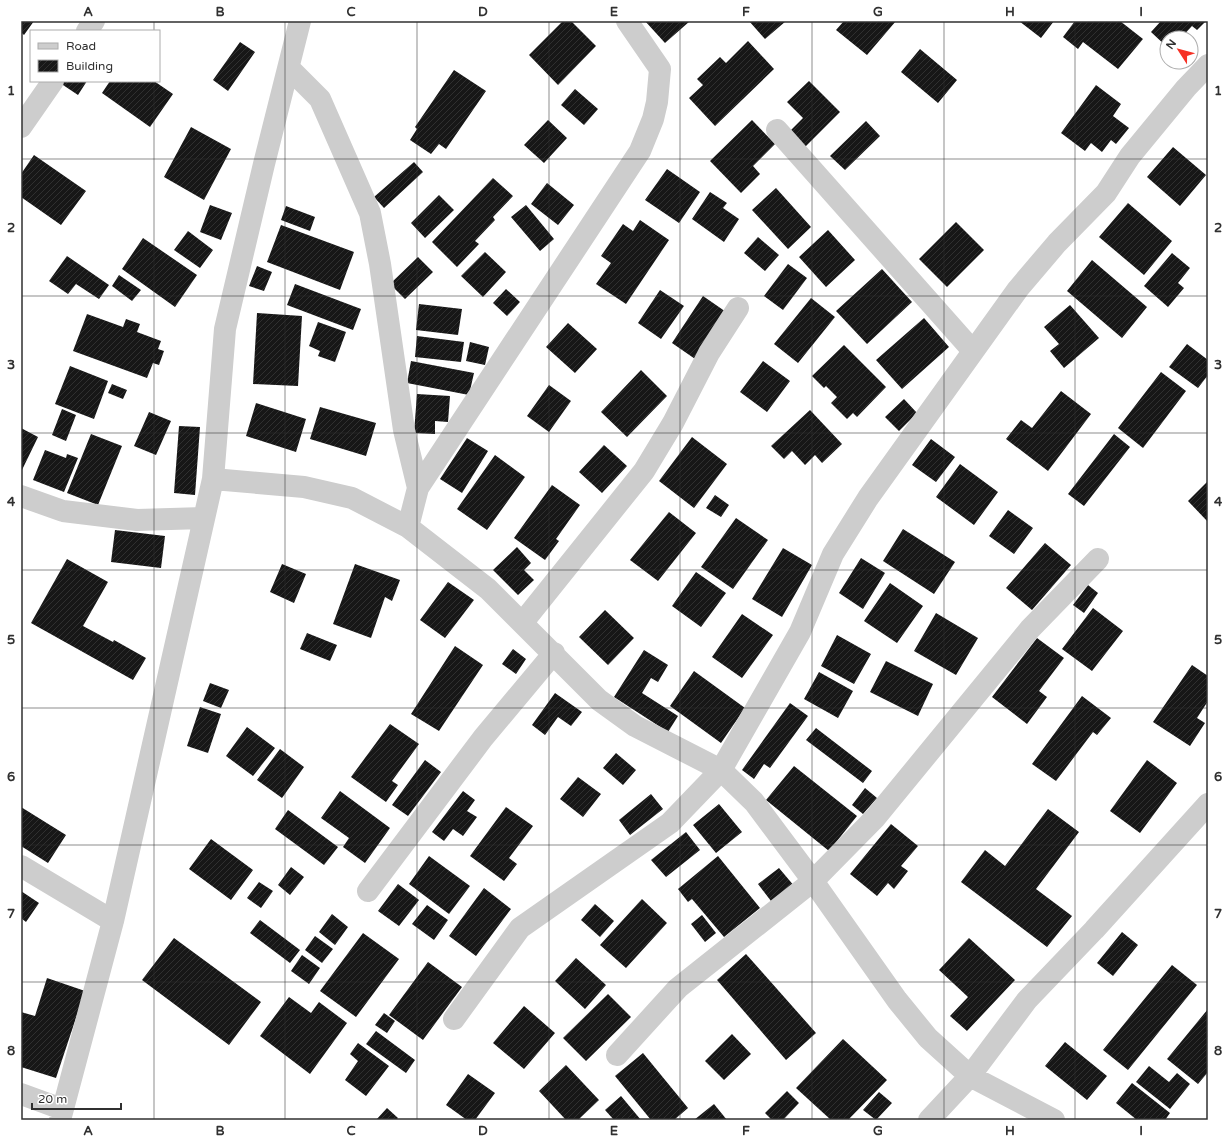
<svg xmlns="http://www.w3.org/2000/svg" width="1229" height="1141" font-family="'Varela Round',sans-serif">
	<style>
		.building { fill: url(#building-hatch) }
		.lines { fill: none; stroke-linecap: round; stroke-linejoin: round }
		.minor { stroke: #cdcdcd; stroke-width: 22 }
		.grid { fill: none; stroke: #303030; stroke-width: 1; stroke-opacity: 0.55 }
		.neatline { fill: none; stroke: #303030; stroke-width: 1.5 }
		.grid-label { font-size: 13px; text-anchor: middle; font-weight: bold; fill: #303030 }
	</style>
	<defs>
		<pattern id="building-hatch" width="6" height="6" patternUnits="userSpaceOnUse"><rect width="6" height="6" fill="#171717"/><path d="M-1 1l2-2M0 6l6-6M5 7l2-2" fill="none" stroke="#303030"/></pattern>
	</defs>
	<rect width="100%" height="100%" fill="#fff"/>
	<path class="building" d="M21 21H34L24 35 21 32Z
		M563 21H571L596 46 558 85 529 55Z
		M645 21H690L665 43Z
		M749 21H786L765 39Z
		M844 21H896L867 55 836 30Z
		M1019 21H1054L1041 38Z
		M1075 21H1120L1143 39 1118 69 1083 42 1078 49 1063 37Z
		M1161 21H1206L1197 30 1192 26 1181 38H1167V47L1151 32Z
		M748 41 774 69 715 126 689 98 703 85 697 79 720 57 726 63Z
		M240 42 255 52 228 91 213 80Z
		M920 49 957 80 938 103 901 72Z
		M454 70 486 91 446 149 439 144 431 154 410 140 417 129 415 127Z
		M61 81H87L78 95 60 83Z
		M110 81H154L173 94 150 127 102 93Z
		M809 81 840 112 805 147 790 131 803 118 787 102Z
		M1096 85 1121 104 1113 116 1129 128 1116 144 1111 140 1102 152 1091 143 1085 151 1061 133Z
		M575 89 598 109 584 125 561 105Z
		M548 120 567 138 544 163 524 145Z
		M752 120 775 144 753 166 760 174 741 193 710 161Z
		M866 121 880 136 845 170 830 156Z
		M191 127 231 149 204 200 164 177Z
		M1173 147 1206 175 1180 206 1147 177Z
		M34 155 86 191 61 225 21 197V174Z
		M414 162 423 172 384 208 374 197Z
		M667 169 700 192 679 223 645 200Z
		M493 178 513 196 493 217 495 220 475 241 479 244 457 267 432 242Z
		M547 183 574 205 558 225 531 204Z
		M776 188 811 227 788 249 752 210Z
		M710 192 727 203 723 208 739 219 724 242 692 219Z
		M439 195 454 210 425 238 411 223Z
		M1128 203 1172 241 1144 275 1099 237Z
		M210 205 232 213 221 240 200 232Z
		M526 205 554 239 540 251 511 217Z
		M286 206 315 217 310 231 281 220Z
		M640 220 669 240 626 304 596 284 611 263 601 256 623 224 633 231Z
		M956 222 984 250 947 287 919 259Z
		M281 225 354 252 340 290 267 262Z
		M828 230 855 260 826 287 799 257Z
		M188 231 213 250 200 268 174 250Z
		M758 237 779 255 765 271 744 253Z
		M143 238 197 275 175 307 122 269Z
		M485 252 506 272 483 297 461 276Z
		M1172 253 1190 268 1178 283 1184 288 1168 307 1144 286Z
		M67 256 109 285 99 299 76 284 68 294 49 281Z
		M418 257 433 272 405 299 390 284Z
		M1092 260 1147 307 1122 338 1067 291Z
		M788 264 807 278 783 310 764 296Z
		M257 266 272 272 264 291 249 286Z
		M882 269 912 302 867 344 836 311Z
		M119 275 141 290 132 301 112 286Z
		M295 284 361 309 353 330 287 305Z
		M506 289 520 302 507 316 493 303Z
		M660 290 684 306 661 339 638 323Z
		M703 296 729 314 698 361 672 343Z
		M811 298 835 317 798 363 774 344Z
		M419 304 462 309 458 335 416 330Z
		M1070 305 1099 338 1064 368 1050 351 1059 344 1044 327Z
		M257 313 302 316 298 386 253 384Z
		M87 314 123 327 126 319 140 324 137 332 161 341 158 349 164 351 159 365 153 363 147 378 73 351Z
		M924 318 949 347 902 389 876 360Z
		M318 322 346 332 335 362 318 356 320 351 309 346Z
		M568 323 597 349 575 373 546 347Z
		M417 336 464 342 461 362 415 357Z
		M470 342 489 347 485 365 466 361Z
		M1187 344 1208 360V375L1198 388 1169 367Z
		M844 345 886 387 857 417 853 413 847 419 831 403 837 397 826 386 824 388 812 376Z
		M411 361 474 373 469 395 407 383Z
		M763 361 790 381 767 412 740 392Z
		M70 366 108 381 94 419 55 404Z
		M641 370 667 396 627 437 601 412Z
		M1161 372 1186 391 1143 448 1118 428Z
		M112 384 127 390 123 399 108 393Z
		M549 385 571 401 549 432 527 416Z
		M1061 391 1091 414 1048 471 1006 439 1021 420 1032 428Z
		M417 394 450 396 448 422 435 421V434L414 433Z
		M904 399 917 413 899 431 885 417Z
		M256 403 306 419 296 452 246 436Z
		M320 407 376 423 366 456 310 439Z
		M62 409 76 415 66 441 52 435Z
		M810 410 842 444 822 463 815 455 805 465 792 451 784 459 771 446Z
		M149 412 171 421 156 455 134 446Z
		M179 426 200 427 195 495 174 493Z
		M21 428 38 437 21 472Z
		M91 434 122 446 98 505 67 493Z
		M1114 434 1130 447 1084 506 1068 494Z
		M692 437 727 464 694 508 659 481Z
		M467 438 488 451 462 493 440 479Z
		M931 439 955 457 936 482 912 465Z
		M604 445 627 466 602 493 579 472Z
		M45 450 66 458 67 454 78 458 64 492 33 480Z
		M495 455 525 477 487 530 457 509Z
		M960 464 998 492 974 525 936 497Z
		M1208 481V522L1188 501Z
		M552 485 580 505 556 539 559 541 545 560 514 538Z
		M715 495 729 505 721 517 706 508Z
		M1008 510 1033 528 1014 554 989 536Z
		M669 512 696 533 658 581 630 560Z
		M736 518 768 540 733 589 701 567Z
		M903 529 955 562 934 594 883 561Z
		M115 530 165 536 161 568 111 562Z
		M1045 543 1071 565 1032 610 1006 588Z
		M517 547 531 563 524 570 534 580 518 595 493 570Z
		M783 548 812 565 782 617 752 599Z
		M861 558 885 573 863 609 839 593Z
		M67 559 108 582 83 626 113 642 114 640 146 658 133 680 31 623Z
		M282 564 306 574 294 603 270 592Z
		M355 564 400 580 392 601 385 597 371 638 333 624Z
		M696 572 726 593 701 627 672 606Z
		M448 582 474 600 445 638 420 620Z
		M890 583 923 606 897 643 864 621Z
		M1088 585 1098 593 1084 613 1073 605Z
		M1093 608 1123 631 1092 671 1062 649Z
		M605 610 634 638 608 665 579 637Z
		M936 613 978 638 956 675 914 651Z
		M742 614 773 635 742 678 712 657Z
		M307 633 337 645 330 661 300 649Z
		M837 635 871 654 854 684 821 666Z
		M1037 638 1064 658 1039 691 1047 697 1027 724 992 697Z
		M455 646 483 665 439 731 411 714Z
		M513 649 526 659 516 674 502 664Z
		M644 650 668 665 658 682 651 678 642 693 678 716 668 732 614 697Z
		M886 661 933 684 918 716 870 692Z
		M1192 665 1208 676V701L1197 718 1205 723 1190 746 1153 722Z
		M694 671 745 708 721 743 670 706Z
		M819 672 853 691 838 718 804 699Z
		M210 683 229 690 221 708 203 701Z
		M555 693 582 712 571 726 558 717 545 735 532 725Z
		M1082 696 1111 718 1097 735 1093 732 1056 781 1032 764Z
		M790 703 808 716 770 768 764 764 754 779 742 770Z
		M200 707 221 714 208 753 187 746Z
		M390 724 419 744 392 781 398 785 386 802 351 777Z
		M247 727 275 748 253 776 226 756Z
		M816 728 872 771 863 783 806 740Z
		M280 749 304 767 282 798 257 780Z
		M616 753 636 770 623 785 603 768Z
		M425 760 441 772 408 816 392 805Z
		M1147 760 1177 783 1140 833 1110 811Z
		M794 766 857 816 829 851 766 800Z
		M578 777 601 794 583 817 560 799Z
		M865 788 877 798 863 814 852 805Z
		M340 791 390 828 365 863 343 847 349 838 321 818Z
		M463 791 475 800 467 811 477 817 463 836 453 829 444 841 432 832Z
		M651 794 663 809 630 835 619 820Z
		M719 804 742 832 716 853 693 825Z
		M21 807 66 835 48 863 21 846Z
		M506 807 533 826 509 858 517 864 504 881 470 856Z
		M1048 809 1079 832 1036 889 1072 916 1047 947 961 882 985 850 1005 866Z
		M288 810 338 847 324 865 275 829Z
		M891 824 918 846 901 866 908 871 894 889 888 883 877 896 850 874Z
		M686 832 700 850 666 877 651 860Z
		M211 839 253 870 231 900 189 869Z
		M429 856 470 886 449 914 409 884Z
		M718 856 760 908 724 937 692 899 688 902 678 889Z
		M291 867 304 877 290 895 278 885Z
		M779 868 795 887 774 905 758 884Z
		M259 882 273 891 261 908 247 898Z
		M398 884 419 900 399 926 378 911Z
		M484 888 511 909 476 956 449 936Z
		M21 891 39 903 26 922 21 918Z
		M642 899 667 923 626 968 600 945Z
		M595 904 614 921 600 937 581 920Z
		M427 905 448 920 434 940 412 924Z
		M332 914 348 927 335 945 319 932Z
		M702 915 716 933 705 942 691 924Z
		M260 920 300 950 290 963 250 933Z
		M1122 932 1138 945 1113 976 1097 963Z
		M363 933 399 959 356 1017 320 991Z
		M315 936 333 949 322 963 305 950Z
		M174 938 261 1002 229 1045 142 980Z
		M969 938 1015 980 967 1031 950 1016 968 997 939 970Z
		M746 954 816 1033 786 1060 717 980Z
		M302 955 320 968 309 984 291 971Z
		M576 958 606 985 585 1009 555 981Z
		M428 962 462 987 423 1040 389 1015Z
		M1172 965 1197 985 1128 1070 1103 1050Z
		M47 978 85 991 56 1078 21 1067V1012L35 1016Z
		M608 994 631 1017 586 1061 563 1038Z
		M289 997 311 1013 319 1002 347 1023 310 1074 260 1036Z
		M524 1006 555 1033 524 1069 493 1043Z
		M1208 1009V1072L1198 1084 1167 1059Z
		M384 1013 395 1021 387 1033 375 1025Z
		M376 1031 415 1060 406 1073 366 1044Z
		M732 1034 751 1054 724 1080 705 1061Z
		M843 1039 887 1080 848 1120H831L796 1088Z
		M1065 1042 1107 1076 1087 1100 1045 1066Z
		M358 1043 389 1066 366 1096 345 1080 358 1061 350 1054Z
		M643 1053 688 1108 674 1120H651L615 1076Z
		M566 1065 599 1100 578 1120H566L539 1091Z
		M1149 1066 1169 1082 1177 1073 1190 1084 1170 1109 1136 1082Z
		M468 1074 495 1093 475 1120H467L446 1105Z
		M1132 1083 1170 1113 1165 1120H1137L1116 1103Z
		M787 1091 799 1103 783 1120H772L765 1113Z
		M879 1092 892 1103 876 1120 863 1110Z
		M621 1096 641 1120H614L605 1110Z
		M714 1104 727 1120H694Z
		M387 1108 398 1118 396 1120H376Z"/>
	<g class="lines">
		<path class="minor" d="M87 31 94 21
			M289 68 320 99 370 213 380 264 404 430 418 488 408 527
			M21 127 53 81
			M777 130 973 351
			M213 479 304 487 352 498 408 527 488 589 599 700 635 726 721 770 754 802 813 881 897 1000 928 1038 970 1076 1054 1120
			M418 488 640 151 653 119 657 102 660 69 627 21
			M21 496 63 511 137 520 204 518
			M523 622 644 471 673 423 709 353 738 308
			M21 866 113 921
			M368 891 483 738 554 653
			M454 1019 520 928 670 823 721 770 800 632 833 554 868 498 1018 289 1057 243 1106 193 1130 156 1186 88 1208 65
			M617 1055 678 988 813 881 875 818 1030 629 1098 559
			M21 1094 62 1109
			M60 1120 113 921 213 479 225 329 264 164 300 21
			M929 1120 970 1076 1027 1000 1094 930 1208 804"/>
	</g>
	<path class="grid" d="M154 21V31M285 21V1120M417 21V1120M549 21V1120M680 21V1120M812 21V1120M944 21V1120M1075 21V1120M154 81V1120M21 159H1208M21 296H1208M21 433H1208M21 570H1208M21 708H1208M21 845H1208M21 982H1208"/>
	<rect width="1229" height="1141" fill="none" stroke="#ffffff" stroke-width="44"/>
	<rect x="30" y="30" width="130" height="52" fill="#ffffff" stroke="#acacac"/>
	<rect x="38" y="43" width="20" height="6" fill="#cdcdcd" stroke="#acacac"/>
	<text x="66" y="50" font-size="12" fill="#303030">Road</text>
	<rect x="38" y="60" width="20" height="12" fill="url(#building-hatch)" stroke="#acacac"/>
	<text x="66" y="70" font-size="12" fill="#303030">Building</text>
	<g transform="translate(1179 50) rotate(306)"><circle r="19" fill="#ffffff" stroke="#acacac"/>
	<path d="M0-3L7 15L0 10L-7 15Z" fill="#f63024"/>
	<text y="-6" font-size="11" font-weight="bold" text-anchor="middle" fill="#303030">N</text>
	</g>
	<path d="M32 1103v6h89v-6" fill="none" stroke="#303030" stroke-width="2"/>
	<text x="38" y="1103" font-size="12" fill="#303030" stroke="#ffffff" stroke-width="3" paint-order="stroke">20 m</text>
	<rect x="22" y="22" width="1185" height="1097" class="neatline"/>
	<g class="grid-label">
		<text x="88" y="16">A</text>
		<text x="220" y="16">B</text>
		<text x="351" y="16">C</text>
		<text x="483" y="16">D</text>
		<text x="614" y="16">E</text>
		<text x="746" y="16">F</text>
		<text x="878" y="16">G</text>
		<text x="1010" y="16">H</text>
		<text x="1141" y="16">I</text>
		<text x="11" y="95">1</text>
		<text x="1218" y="95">1</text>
		<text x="11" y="232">2</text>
		<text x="1218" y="232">2</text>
		<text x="11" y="369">3</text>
		<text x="1218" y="369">3</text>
		<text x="11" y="506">4</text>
		<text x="1218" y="506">4</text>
		<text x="11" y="644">5</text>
		<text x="1218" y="644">5</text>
		<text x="11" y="781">6</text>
		<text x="1218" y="781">6</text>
		<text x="11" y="918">7</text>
		<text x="1218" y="918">7</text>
		<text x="11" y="1055">8</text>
		<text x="1218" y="1055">8</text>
		<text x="88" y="1135">A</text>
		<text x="220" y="1135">B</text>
		<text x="351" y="1135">C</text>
		<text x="483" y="1135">D</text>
		<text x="614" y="1135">E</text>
		<text x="746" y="1135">F</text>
		<text x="878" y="1135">G</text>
		<text x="1010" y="1135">H</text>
		<text x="1141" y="1135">I</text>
	</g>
</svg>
